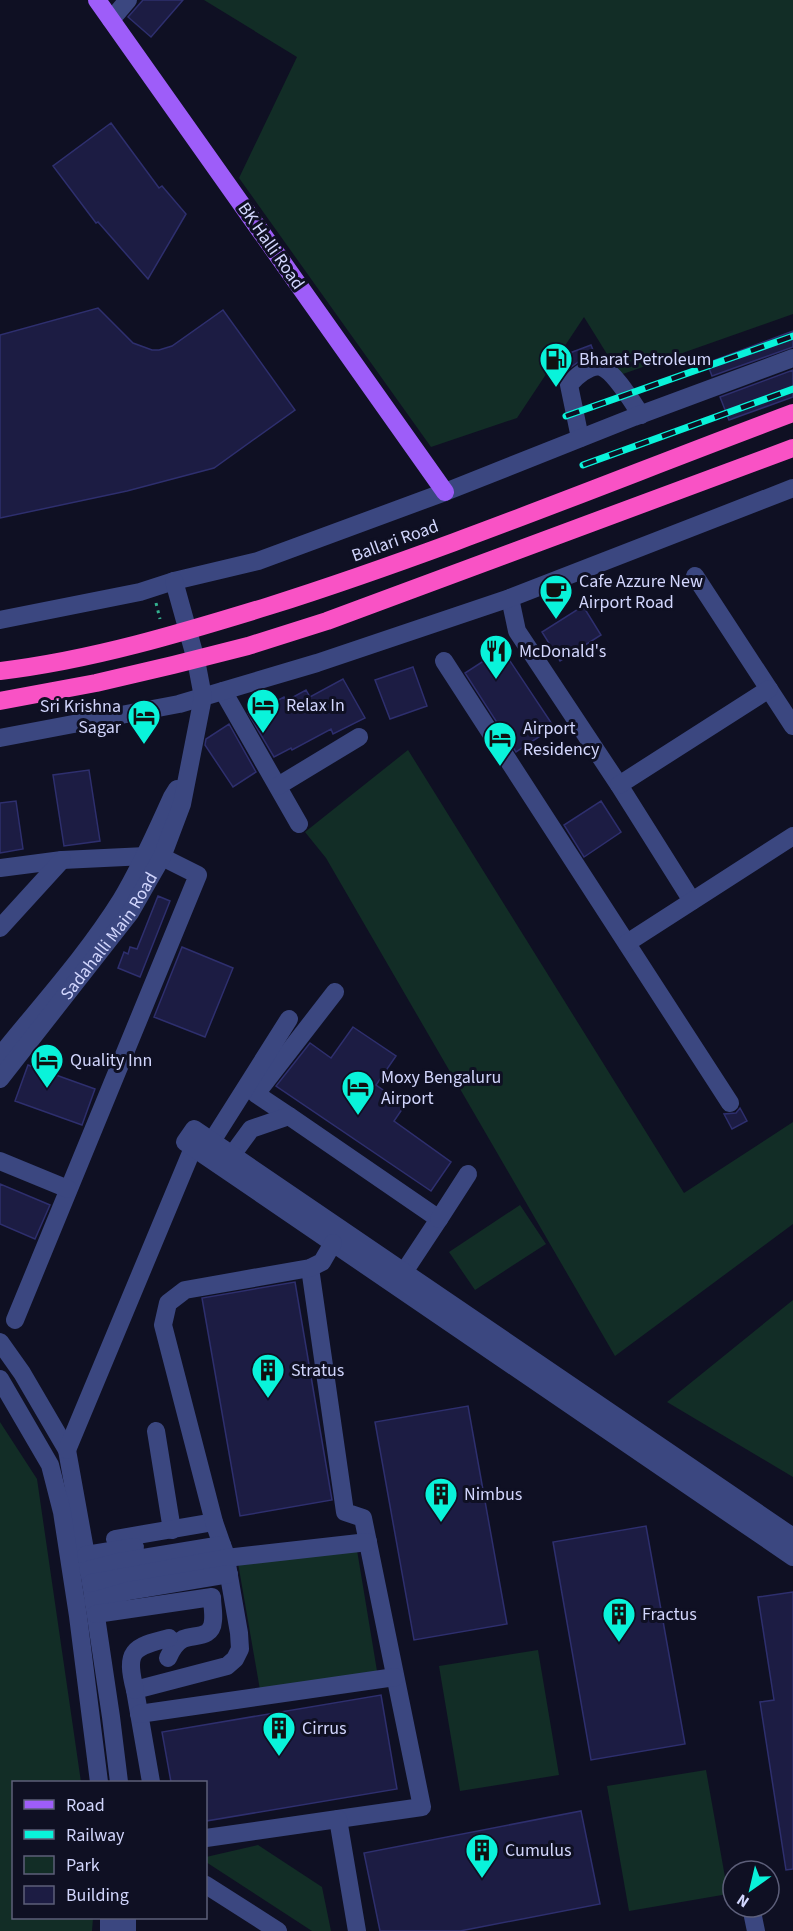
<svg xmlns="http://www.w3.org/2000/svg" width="793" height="1931" font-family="'Source Sans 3',sans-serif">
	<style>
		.green { fill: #122d26 }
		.building { fill: #1c1c43; stroke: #2e2f6e; stroke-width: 1.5 }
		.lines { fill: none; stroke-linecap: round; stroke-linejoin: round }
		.path { stroke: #33b18f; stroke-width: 3; stroke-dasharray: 3 4.5; stroke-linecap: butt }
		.minor { stroke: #3b4780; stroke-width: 18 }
		.major { stroke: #9e5df9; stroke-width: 18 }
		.highway { stroke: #f952c5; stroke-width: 18 }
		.rail-casing { stroke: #09f3da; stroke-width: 7 }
		.rail { stroke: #0f1023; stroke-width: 4.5; stroke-dasharray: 14; stroke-linecap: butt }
		.labels { text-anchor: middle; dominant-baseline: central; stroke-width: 6; stroke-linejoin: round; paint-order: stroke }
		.street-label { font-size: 18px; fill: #d2d6fd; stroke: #0f1023 }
		.poi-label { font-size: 18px; fill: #d2d6fd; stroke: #0f1023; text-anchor: start }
	</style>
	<rect width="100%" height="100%" fill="#0f1023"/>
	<path class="green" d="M204 0H793V314L620 375 584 317 517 418 431 447 239 178 297 57Z
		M408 750 684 1193 793 1122V1224L615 1356 326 858 305 832Z
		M520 1205 546 1244 475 1290 449 1252Z
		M793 1300V1477L667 1402Z
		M0 1422 37 1479 81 1782H14V1918H93L92 1931H0Z
		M356 1544 377 1671 260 1690 238 1563Z
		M538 1650 559 1775 460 1791 439 1666Z
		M706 1770 728 1894 629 1911 607 1786Z
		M258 1845 322 1887 331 1931H312L206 1862V1857Z"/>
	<path class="building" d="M143 0H183L151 37 128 17Z
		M111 123 159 188 162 186 186 214 148 279 98 222 96 223 53 166Z
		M98 308 133 343 152 350H159L172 346 223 310 295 410 214 468 127 491 0 518V335Z
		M793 331V347L712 376 707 363Z
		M591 345 595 355 584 358 571 367 567 354Z
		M793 370V397L729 420 720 397Z
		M583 606 601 635 560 661 542 632Z
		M502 649 554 727 516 752 465 673Z
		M413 667 427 706 390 719 375 680Z
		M343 679 365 718 333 734 331 729 292 750 291 748 274 757 248 713 259 707 261 709 284 697 286 701 306 690 310 697Z
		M229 724 256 772 233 787 205 745 206 739Z
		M89 770 100 841 64 846 53 775Z
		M16 801 23 849 0 853V803Z
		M601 801 621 832 584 857 564 825Z
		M158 896 170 901 140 977 118 968 124 952 128 954 130 947 137 949Z
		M182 947 233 968 205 1037 154 1017Z
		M353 1027 396 1056 376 1085 405 1105 394 1121 451 1162 431 1191 276 1086 310 1043 331 1058Z
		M28 1065 95 1089 82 1125 15 1101Z
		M740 1108 747 1121 732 1129 724 1114 736 1113Z
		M0 1184 50 1205 35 1239 0 1224Z
		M295 1282 332 1500 240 1516 202 1298Z
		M468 1406 507 1624 414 1640 375 1422Z
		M646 1526 685 1744 591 1760 553 1542Z
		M793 1592V1869L786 1870 760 1702 774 1700 758 1597Z
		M381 1695 397 1789 206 1821V1782H171L162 1732Z
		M581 1811 600 1904 460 1931H380L364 1853Z"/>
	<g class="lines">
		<path class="path" d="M156 603 160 619"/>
		<g class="minor">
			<path d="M111 20 128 0"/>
			<path d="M580 438 569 385C573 380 577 376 583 372 588 369 595 365 601 367 614 371 633 403 641 415"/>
			<path d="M695 576 793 726"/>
			<path d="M510 598 517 631 619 785 692 901"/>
			<path d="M0 620 140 592 174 581 258 561 445 492 634 417 793 358"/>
			<path d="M444 661 730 1103"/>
			<path d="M223 691 299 824"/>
			<path d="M0 738 179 704 317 663 510 598 793 488"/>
			<path d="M619 785 769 689"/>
			<path d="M278 786 359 737"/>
			<path d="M0 868 62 860 146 856 162 857 198 875 15 1320"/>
			<path d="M0 928 62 860"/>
			<path d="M627 943 793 836"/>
			<path d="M0 1056C41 1005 86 956 121 900 141 867 156 832 172 797L177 789"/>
			<path id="s1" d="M0 1079 130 913 162 857 182 804 203 697 196 660 174 581"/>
			<path d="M289 1116 256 1094 335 992"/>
			<path d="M212 1141 289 1019"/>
			<path d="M232 1155 251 1129 289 1116 439 1219 404 1272"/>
			<path d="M0 1161 68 1189"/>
			<path d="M439 1219 468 1174"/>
			<path d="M310 1268 345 1512 363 1518 422 1807 338 1819"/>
			<path d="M0 1342 22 1373 67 1450 91 1583 111 1717 119 1782"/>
			<path d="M0 1379 50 1465 62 1512 78 1616 99 1782"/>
			<path d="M156 1431 172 1530"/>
			<path d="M67 1450 193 1148"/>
			<path d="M793 1537 194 1129 185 1142 793 1557"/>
			<path d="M115 1539 214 1522"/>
			<path d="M222 1545 214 1522 163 1325 168 1303 185 1290 310 1268 322 1262 333 1243"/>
			<path d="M86 1555 135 1547"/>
			<path d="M88 1570 119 1562 222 1545 225 1553 239 1633 240 1649 235 1659 227 1666 135 1690 151 1782"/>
			<path d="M91 1583 226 1558 368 1542"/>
			<path d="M93 1601 128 1591 229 1574"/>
			<path d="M96 1614 212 1597C212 1605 214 1613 213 1621 212 1639 194 1634 183 1639 175 1643 171 1651 168 1658"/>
			<path d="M135 1690C125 1651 132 1647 169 1638"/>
			<path d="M139 1714 395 1677"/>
			<path d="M206 1838 338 1819 357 1931"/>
			<path d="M206 1885 278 1931"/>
			<path d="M751 1907 756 1931"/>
			<path d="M109 1918V1931"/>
			<path d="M127 1918V1931"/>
		</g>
		<path class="major" d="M97 0 445 492"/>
		<path class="highway" d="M0 671C92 660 181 633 269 606 446 550 619 478 793 413
			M0 701 96 683 173 665 248 646 327 621 793 448"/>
		<defs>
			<path id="rail" d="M566 416 793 336
				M583 465 793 389"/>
		</defs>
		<use href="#rail" class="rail-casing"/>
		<use href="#rail" class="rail"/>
	</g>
	<defs>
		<symbol id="fuel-pin" viewBox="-11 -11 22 30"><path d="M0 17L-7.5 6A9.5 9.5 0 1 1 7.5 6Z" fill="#09f3da" stroke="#0f1023"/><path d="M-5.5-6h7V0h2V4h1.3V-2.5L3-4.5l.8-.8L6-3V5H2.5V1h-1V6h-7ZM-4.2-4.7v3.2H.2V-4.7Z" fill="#111"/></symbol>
		<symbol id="cafe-pin" viewBox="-11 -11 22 30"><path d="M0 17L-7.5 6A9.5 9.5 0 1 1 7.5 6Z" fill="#09f3da" stroke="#0f1023"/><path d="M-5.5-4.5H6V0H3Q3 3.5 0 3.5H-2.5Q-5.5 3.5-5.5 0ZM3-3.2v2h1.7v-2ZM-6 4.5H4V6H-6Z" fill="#111"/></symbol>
		<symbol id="restaurant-pin" viewBox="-11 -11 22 30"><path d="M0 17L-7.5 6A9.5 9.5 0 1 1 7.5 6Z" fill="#09f3da" stroke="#0f1023"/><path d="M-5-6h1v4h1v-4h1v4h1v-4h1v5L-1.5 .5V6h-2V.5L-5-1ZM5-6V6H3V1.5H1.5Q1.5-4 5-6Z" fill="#111"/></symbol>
		<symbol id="hotel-pin" viewBox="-11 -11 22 30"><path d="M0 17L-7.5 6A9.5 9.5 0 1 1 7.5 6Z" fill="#09f3da" stroke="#0f1023"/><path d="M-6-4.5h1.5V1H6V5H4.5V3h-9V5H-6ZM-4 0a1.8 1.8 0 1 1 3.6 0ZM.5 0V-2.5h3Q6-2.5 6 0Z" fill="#111"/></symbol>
		<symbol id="building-pin" viewBox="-11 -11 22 30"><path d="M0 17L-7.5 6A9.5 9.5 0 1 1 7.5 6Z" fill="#09f3da" stroke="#0f1023"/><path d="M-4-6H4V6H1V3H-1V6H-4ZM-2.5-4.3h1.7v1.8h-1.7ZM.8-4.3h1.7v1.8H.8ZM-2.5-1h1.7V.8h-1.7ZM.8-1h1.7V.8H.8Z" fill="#111"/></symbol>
	</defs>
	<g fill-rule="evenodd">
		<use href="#fuel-pin" x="537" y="340" width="38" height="52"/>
		<use href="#cafe-pin" x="537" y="572" width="38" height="52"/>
		<use href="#restaurant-pin" x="477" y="632" width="38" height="52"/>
		<use href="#hotel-pin" x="244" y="686" width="38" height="52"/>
		<use href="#hotel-pin" x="125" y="697" width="38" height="52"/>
		<use href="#hotel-pin" x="481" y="719" width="38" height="52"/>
		<use href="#hotel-pin" x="28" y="1041" width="38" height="52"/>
		<use href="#hotel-pin" x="339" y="1068" width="38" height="52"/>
		<use href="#building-pin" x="249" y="1351" width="38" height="52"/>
		<use href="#building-pin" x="422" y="1475" width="38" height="52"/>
		<use href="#building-pin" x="600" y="1595" width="38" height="52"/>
		<use href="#building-pin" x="260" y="1709" width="38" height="52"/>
		<use href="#building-pin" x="463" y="1831" width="38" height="52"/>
	</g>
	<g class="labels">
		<g class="street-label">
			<text transform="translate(271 246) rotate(55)">BK Halli Road</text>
			<text transform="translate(395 541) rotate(-20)">Ballari Road</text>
			<text stroke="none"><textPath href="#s1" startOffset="180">Sadahalli Main Road</textPath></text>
		</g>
		<g class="poi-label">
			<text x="579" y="359">Bharat Petroleum</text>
			<text x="579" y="581">Cafe Azzure New<tspan x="579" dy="21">Airport Road</tspan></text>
			<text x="519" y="651">McDonald's</text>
			<text x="286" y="705">Relax In</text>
			<text x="121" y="706" text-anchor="end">Sri Krishna<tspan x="121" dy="21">Sagar</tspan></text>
			<text x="523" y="728">Airport<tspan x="523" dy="21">Residency</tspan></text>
			<text x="70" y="1060">Quality Inn</text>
			<text x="381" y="1077">Moxy Bengaluru<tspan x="381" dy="21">Airport</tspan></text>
			<text x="291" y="1370">Stratus</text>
			<text x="464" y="1494">Nimbus</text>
			<text x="642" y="1614">Fractus</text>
			<text x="302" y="1728">Cirrus</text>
			<text x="505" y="1850">Cumulus</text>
		</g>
	</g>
	<rect x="12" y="1781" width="195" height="138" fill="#0f1023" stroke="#5d5f7a" stroke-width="1.5"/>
	<rect x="24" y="1800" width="30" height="9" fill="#9e5df9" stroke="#5d5f7a" stroke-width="1.5"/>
	<text x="66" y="1811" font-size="18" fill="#d2d6fd">Road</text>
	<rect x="24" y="1830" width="30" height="9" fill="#09f3da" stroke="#5d5f7a" stroke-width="1.5"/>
	<text x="66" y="1841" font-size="18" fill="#d2d6fd">Railway</text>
	<rect x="24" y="1856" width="30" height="18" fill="#122d26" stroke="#5d5f7a" stroke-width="1.5"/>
	<text x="66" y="1871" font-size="18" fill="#d2d6fd">Park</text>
	<rect x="24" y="1886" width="30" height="18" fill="#1c1c43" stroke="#5d5f7a" stroke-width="1.5"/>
	<text x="66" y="1901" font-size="18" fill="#d2d6fd">Building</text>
	<g transform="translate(751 1889) rotate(214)"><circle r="28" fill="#0f1023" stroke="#5d5f7a" stroke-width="1.5"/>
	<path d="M0-4.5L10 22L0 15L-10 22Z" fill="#09f3da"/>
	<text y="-9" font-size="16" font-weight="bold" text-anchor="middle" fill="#d2d6fd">N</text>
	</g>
</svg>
